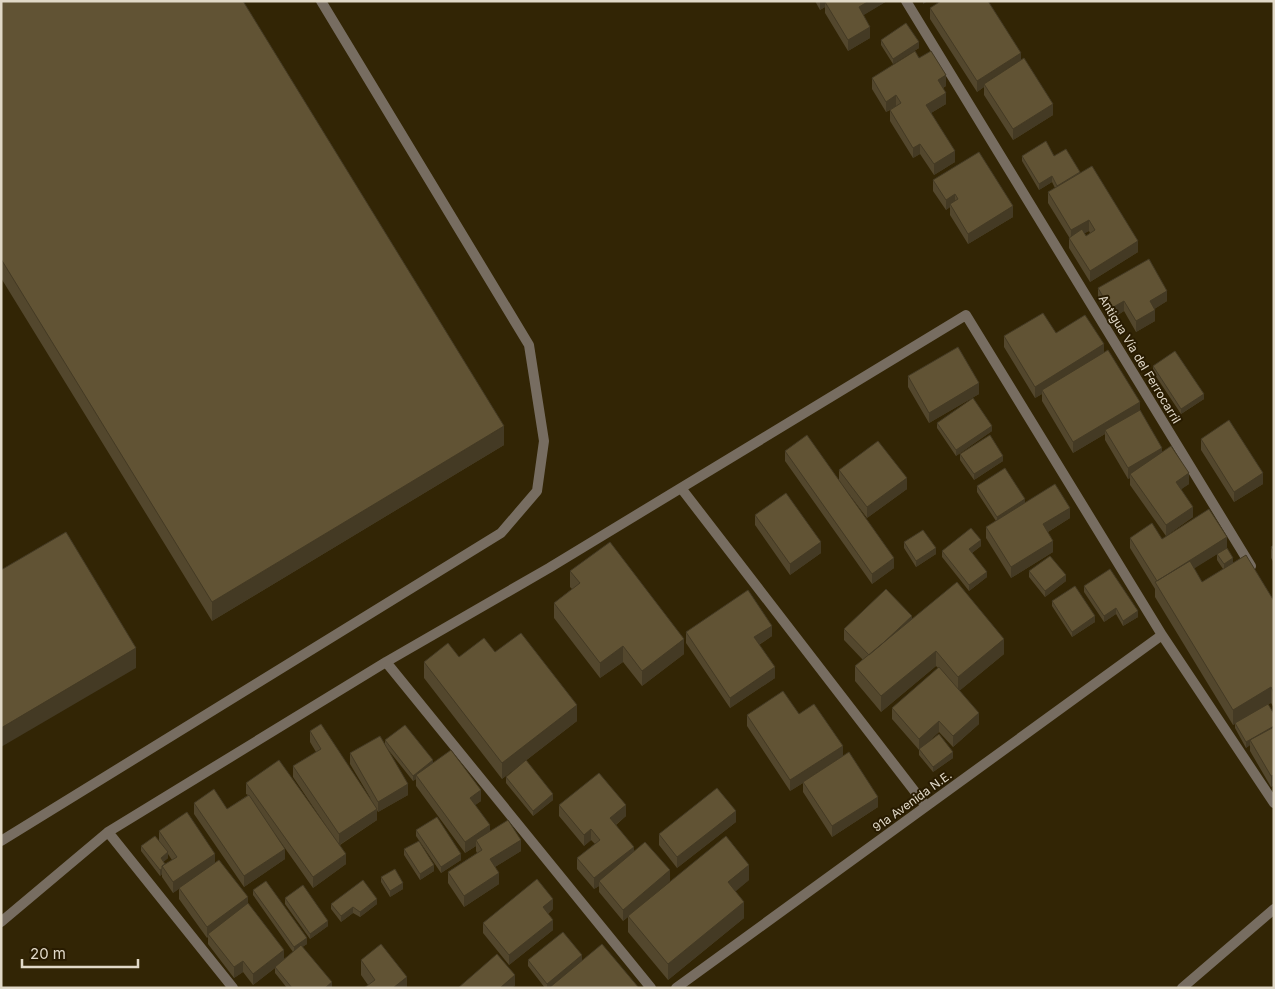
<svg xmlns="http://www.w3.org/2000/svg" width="1275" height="989" font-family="Inter,sans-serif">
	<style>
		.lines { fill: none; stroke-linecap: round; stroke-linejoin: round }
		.lane { stroke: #776d61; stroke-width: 10 }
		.street { stroke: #776d61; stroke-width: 10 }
		.wall { fill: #53472d; fill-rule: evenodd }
		.shaded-wall { fill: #443a24 }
		.building { fill: #615334; stroke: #443a24 }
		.labels { text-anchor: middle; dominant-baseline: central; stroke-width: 4; stroke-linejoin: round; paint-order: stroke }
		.street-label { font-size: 12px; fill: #e1d9c8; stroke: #281b00 }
	</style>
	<rect width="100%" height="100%" fill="#322505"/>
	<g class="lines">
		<path class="lane" d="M1 841 501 533 537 491 544 441 529 345 321 1"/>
		<path class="street" d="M906 1 1251 566
			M681 488 926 806
			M386 662 651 988
			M108 832 233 988
			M1 922 108 832 386 662 549 568 966 315 1162 635 1274 803
			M676 988 1162 635
			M1182 988 1274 909"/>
	</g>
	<path class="wall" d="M1 1 504 445 212 621 1 278Z
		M815 1H887L863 15 870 38 848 51 825 13V7L820 10Z
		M930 8 1021 60 1053 115 1013 140 984 95V87L977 92 930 19Z
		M881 40 919 48 893 64 881 45Z
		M919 58 946 86 943 88 946 104 931 113 955 162 934 175 920 154 913 158 890 121V110L886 112 872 89V78Z
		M1022 156H1054L1080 173 1138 252 1090 282 1069 248V237L1048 203V192L1055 188 1052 182 1039 190 1022 161ZM1089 231 1090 233 1086 236 1084 233Z
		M933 180 1013 217 968 244 950 215V207L946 210 933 191Z
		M1098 288 1167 301 1154 309 1155 321 1136 332 1124 311 1110 320 1098 299Z
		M1056 333 1104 353 1140 410 1162 452 1189 484 1181 489 1193 517 1166 536 1130 485V478L1128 479 1105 440V434L1073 453 1042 401V394L1035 398 1004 347V336Z
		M1153 366 1204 399 1181 414 1153 372Z
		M908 376 979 394 929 423 908 387Z
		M937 423 992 431 956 456 937 428Z
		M1201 439 1263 484 1234 502 1201 450Z
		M785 451 839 480V470L907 489 867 518 842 485 894 568 872 584 785 461Z
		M960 454 1003 461 974 480 960 460Z
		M977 486 1070 518 1048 532 1053 552 1011 578 986 538V527L996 521 977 492Z
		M755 515 821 553 790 575 755 525Z
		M1130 538 1162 539 1227 548 1194 568 1202 582 1223 569 1217 560V554L1233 563 1274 601V708L1271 703 1268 704 1274 714V785L1271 787 1250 751V745L1246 748 1235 728V724L1233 725 1155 597V589L1130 548Z
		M904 542 936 554 916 567 904 548Z
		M1274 545V563L1271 558V547Z
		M981 546 972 553 987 577 969 591 942 557V551Z
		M570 571 684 654 642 686 623 662 600 678 554 618V603L572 589 570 587Z
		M1029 571 1066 581 1045 597 1029 577Z
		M1084 586 1138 617 1123 626 1116 614 1104 622 1084 592Z
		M1052 601 1095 622 1072 637 1052 606Z
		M912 620 1004 654 959 691 979 724 953 747 939 732 919 750 892 719V708L938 668 936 666 881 712 855 681V666L863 660 844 640V629Z
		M686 632 772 636 759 645 775 678 730 708 686 643Z
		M495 652 577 721 502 779 424 678V662Z
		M799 714 843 756 878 807 832 837 803 792V783L790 791 747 726V715Z
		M310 731 371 799 350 764V753L385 745V740L433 762 481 801 475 805 490 832 521 851 495 867 499 884 464 907 448 883V872L477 853 476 851V846L465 853 416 786V779L413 781 386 747 408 795 378 812 377 810V820L340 845 346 864 313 888 275 834 285 859 244 887 194 814V803L227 809 248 795 246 794V783L326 826 293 777V766L316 752 310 742Z
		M919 749 953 758 933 772 919 755Z
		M506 777 553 800 533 816 506 783Z
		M559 805 626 816 616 825 634 851 670 881 640 907 749 880 735 891 744 918 668 980 628 932V917L623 921 599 892V886L594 889 577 869V858L595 844 591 840 584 846 559 816Z
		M736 822 677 868 659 845V834Z
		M416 830 461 860 441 873 416 836Z
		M159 831 215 863 248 904 284 959 293 952 253 895V890L307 944 302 947 332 988H287L275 973V968L253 985 243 972 234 978 208 944V937L207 938 179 899V888L181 887 173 893 162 877V874L160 876 141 851V846L159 841ZM168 854 172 860 165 864 163 862 168 858Z
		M404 849 434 871 420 880 404 855Z
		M381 877 403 889 390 897 381 882Z
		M285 898 328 926 310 939 285 904Z
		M331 904H377L360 917 353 913 341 922 331 909Z
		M553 909 548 914 553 930 509 965 483 933V923Z
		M361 960 407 988 368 985 361 975Z
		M528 960H582L639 988H545L528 966Z"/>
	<path class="shaded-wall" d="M820 1H835L825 2V7L820 10Z
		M869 1H887L859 18V7Z
		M923 1H928L923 4Z
		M870 27V38L848 51V40Z
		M919 42V48L893 64V59Z
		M1021 53V64L984 84V87L977 92V81Z
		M946 75V86L938 90V80Z
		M946 93V104L926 116V105Z
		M896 95V106L886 112V102Z
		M1053 104V115L1013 140V129Z
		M920 144V154L913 158V148Z
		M955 151V162L934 175V164Z
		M1052 176V182L1039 190V184Z
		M955 194V204H950V207L946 210V200Z
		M1013 206V217L968 244V234Z
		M1089 220V231L1071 241V230Z
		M1138 241V252L1090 282V271Z
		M1167 291V301L1150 312V301Z
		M1124 301V311L1110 320V309Z
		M1155 310V321L1136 332V321Z
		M1104 344V355L1042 390V394L1035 398V387Z
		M979 383V394L929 423V413Z
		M1204 394V399L1181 414V409Z
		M1140 402V413L1105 430V434L1073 453V442Z
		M504 426V445L212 621V602Z
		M992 426V431L956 456V450Z
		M1162 448V459L1130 474V478L1128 479V468Z
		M1003 456V461L974 480V474Z
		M1189 473V484L1176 493V482Z
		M1263 473V484L1234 502V492Z
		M907 478V489L867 518V507Z
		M1025 499V504L997 523V517Z
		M1193 507V517L1166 536V525Z
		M1070 508V518L1043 535V524Z
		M1227 537V548L1160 590 1157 581Z
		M981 540V546L969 555V549Z
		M1053 541V552L1011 578V567Z
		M821 542V553L790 575V564Z
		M936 548V554L916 567V561Z
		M894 558V568L872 584V574Z
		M1233 558V563L1224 570V564Z
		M987 572V577L969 591V585Z
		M1066 575V581L1045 597V591Z
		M1116 608V614L1104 622V616Z
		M1138 611V617L1123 626V621Z
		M912 616V627L869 656Z
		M1095 616V622L1072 637V632Z
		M772 626V636L754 648V637Z
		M684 639V654L642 686V671Z
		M1004 639V654L958 692V677Z
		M623 646V662L600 678V663Z
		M136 648V668L1 747V728Z
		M936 651V666L881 712V696Z
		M775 667V678L730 708V698Z
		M1271 687V703L1233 725V710Z
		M577 705V721L502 779V763Z
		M979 713V724L953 747V736Z
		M939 721V732L919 750V739Z
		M1274 726 1250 740V745L1246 748V742Z
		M843 746V756L803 782V783L790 791V780Z
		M953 752V758L933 772V767Z
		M433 760V766L416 775V779L413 781V776Z
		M1274 775V785L1271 787V776Z
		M408 784V795L378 812V802Z
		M481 790V801L470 809V798Z
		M553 794V800L533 816V811Z
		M878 797V807L832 837V826Z
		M626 805V816L610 829V818Z
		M377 809V820L339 845V834Z
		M736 811V822L677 868V857Z
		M490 825V836L476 840V846L465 853V842Z
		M591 829V840L584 846V835Z
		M521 840V851L490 870V859Z
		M634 847V857L599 881V886L594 889V878Z
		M285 849V859L244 887V876Z
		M168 852V858L161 864V858Z
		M215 854V865L173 893V882Z
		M346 854V864L313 888V877Z
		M461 854V860L441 873V867Z
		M434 865V871L420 880V874Z
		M749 865V880L728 898V882Z
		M162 869V874L160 876V870Z
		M670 870V881L623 921V910Z
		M499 873V884L464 907V896Z
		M403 883V889L390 897V891Z
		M248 897V908L208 934 207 938V927Z
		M377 899V904L360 917V912Z
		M553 899V909L543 918V907Z
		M744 902V918L668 980V964Z
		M353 907V913L341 922V916Z
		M553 920V930L509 965V955Z
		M328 921V926L310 939V934Z
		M307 938V944L294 953V947Z
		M284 950V961L253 985V974Z
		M582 955V961L549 988H547V984Z
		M243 961V972L234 978V967Z
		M515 975V986L512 988H500Z
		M407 977V988H393Z
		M332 982V988H325Z"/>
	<path class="building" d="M1 1H243L504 426 212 602 1 259Z
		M826 1H869L859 7 870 27 848 40 825 2Z
		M941 1H988L1021 53 977 81 930 8Z
		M906 23 919 42 893 59 881 40Z
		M915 51 919 58 931 51 946 75 938 80 946 93 926 105 955 151 934 164 920 144 913 148 890 110 901 103 896 95 886 102 872 78Z
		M1024 58 1053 104 1013 129 984 84Z
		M1046 141 1054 156 1066 149 1080 172 1057 186 1052 176 1039 184 1022 156Z
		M979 152 1013 206 968 234 950 204 958 199 955 194 946 200 933 180Z
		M1092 166 1138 241 1090 271 1069 238 1082 229 1086 236 1095 230 1089 220 1071 230 1048 192Z
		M1149 259 1167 291 1150 301 1155 310 1136 321 1124 301 1110 309 1098 288Z
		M1043 313 1056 333 1085 315 1104 344 1035 387 1004 336Z
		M958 347 979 383 929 413 908 376Z
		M1108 350 1140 402 1073 442 1042 390Z
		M1175 351 1204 394 1181 409 1153 366Z
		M973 398 992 426 956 450 937 423Z
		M1140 410 1162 448 1128 468 1105 430Z
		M1229 420 1263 473 1234 492 1201 439Z
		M807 435 894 558 872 574 785 451Z
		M990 435 1003 456 974 474 960 454Z
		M878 441 907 478 867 507 839 470Z
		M1171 446 1189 473 1176 482 1193 507 1166 525 1130 474Z
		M1005 468 1025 499 997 517 977 486Z
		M1055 484 1070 508 1043 524 1053 541 1011 567 986 527Z
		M786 493 821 542 790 564 755 515Z
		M1209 509 1227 537 1157 581 1130 538 1152 523 1162 539Z
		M971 528 981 540 969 549 987 572 969 585 942 551Z
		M923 530 936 548 916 561 904 542Z
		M66 532 136 648 1 728V570Z
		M610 542 684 639 642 671 623 646 600 663 554 603 580 583 570 571Z
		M1274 545V552L1271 547Z
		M1227 548 1233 558 1224 564 1217 554Z
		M1246 555 1274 601V693L1271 687 1233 710 1155 582 1190 561 1202 582Z
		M1050 556 1066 575 1045 591 1029 571Z
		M1110 569 1138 611 1123 621 1116 608 1104 616 1084 586Z
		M957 582 1004 639 958 677 936 651 881 696 855 666Z
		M1075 586 1095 616 1072 632 1052 601Z
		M886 589 912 616 882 644 869 655 844 629Z
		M748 590 772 626 754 637 775 667 730 698 686 632Z
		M521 633 577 705 502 763 424 662 448 643 459 657 484 638 495 652Z
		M939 667 979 713 953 736 939 721 919 739 892 708Z
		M783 691 799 714 814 704 843 746 790 780 747 715Z
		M1268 704 1274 714V726L1246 742 1235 723Z
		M321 724 377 809 339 834 293 766 321 749 310 731Z
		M405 725 433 760 413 776 385 740Z
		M1274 727V775L1271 776 1250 740Z
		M939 734 953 752 933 767 919 749Z
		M380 736 408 784 378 802 350 753Z
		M451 750 481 790 470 798 490 825 465 842 416 775Z
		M849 752 878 797 832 826 803 782Z
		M279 760 346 854 313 877 246 783Z
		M526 760 553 794 533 811 506 777Z
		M599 773 626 805 610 818 634 847 594 878 577 858 600 840 591 829 584 835 559 805Z
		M717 788 736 811 677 857 659 834Z
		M214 789 227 809 249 795 285 849 244 876 194 803Z
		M187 812 215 854 173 882 162 866 177 857 159 831Z
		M437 817 461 854 441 867 416 830Z
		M508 820 521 840 490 859 499 873 464 896 448 872 482 850 476 840Z
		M155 836 168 852 161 858 165 864 162 866V869L160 870 141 846Z
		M726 836 749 865 728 882 744 902 668 964 628 916Z
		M419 841 434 865 420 874 404 849Z
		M645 842 670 870 623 910 599 881Z
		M219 860 248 897 207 927 179 888Z
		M395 869 403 883 390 891 381 877Z
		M537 879 553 899 543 907 553 920 509 955 483 923Z
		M363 880 377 899 360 912 353 907 341 916 331 904Z
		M266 881 307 938 294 947 253 890Z
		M303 885 328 921 310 934 285 898Z
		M248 903 284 950 253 974 243 961 234 967 208 934Z
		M563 932 582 955 547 984 528 960Z
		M381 944 407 977 393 988H364L375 980 361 960Z
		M602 944 639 988H549Z
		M301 945 332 982 325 988H292L275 967Z
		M497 954 515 975 500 988H458Z"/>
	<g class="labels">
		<g class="street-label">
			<text transform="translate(1140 359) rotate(59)">Antigua Vía del Ferrocarril</text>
			<text transform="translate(912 801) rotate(-36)">91a Avenida N.E.</text>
		</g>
	</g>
	<rect width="1275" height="989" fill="none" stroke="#e1d9c8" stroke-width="5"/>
	<path d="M22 959v8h116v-8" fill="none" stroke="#e1d9c8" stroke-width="2.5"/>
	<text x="30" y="959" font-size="15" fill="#e1d9c8" stroke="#281b00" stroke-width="4" paint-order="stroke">20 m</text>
</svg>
